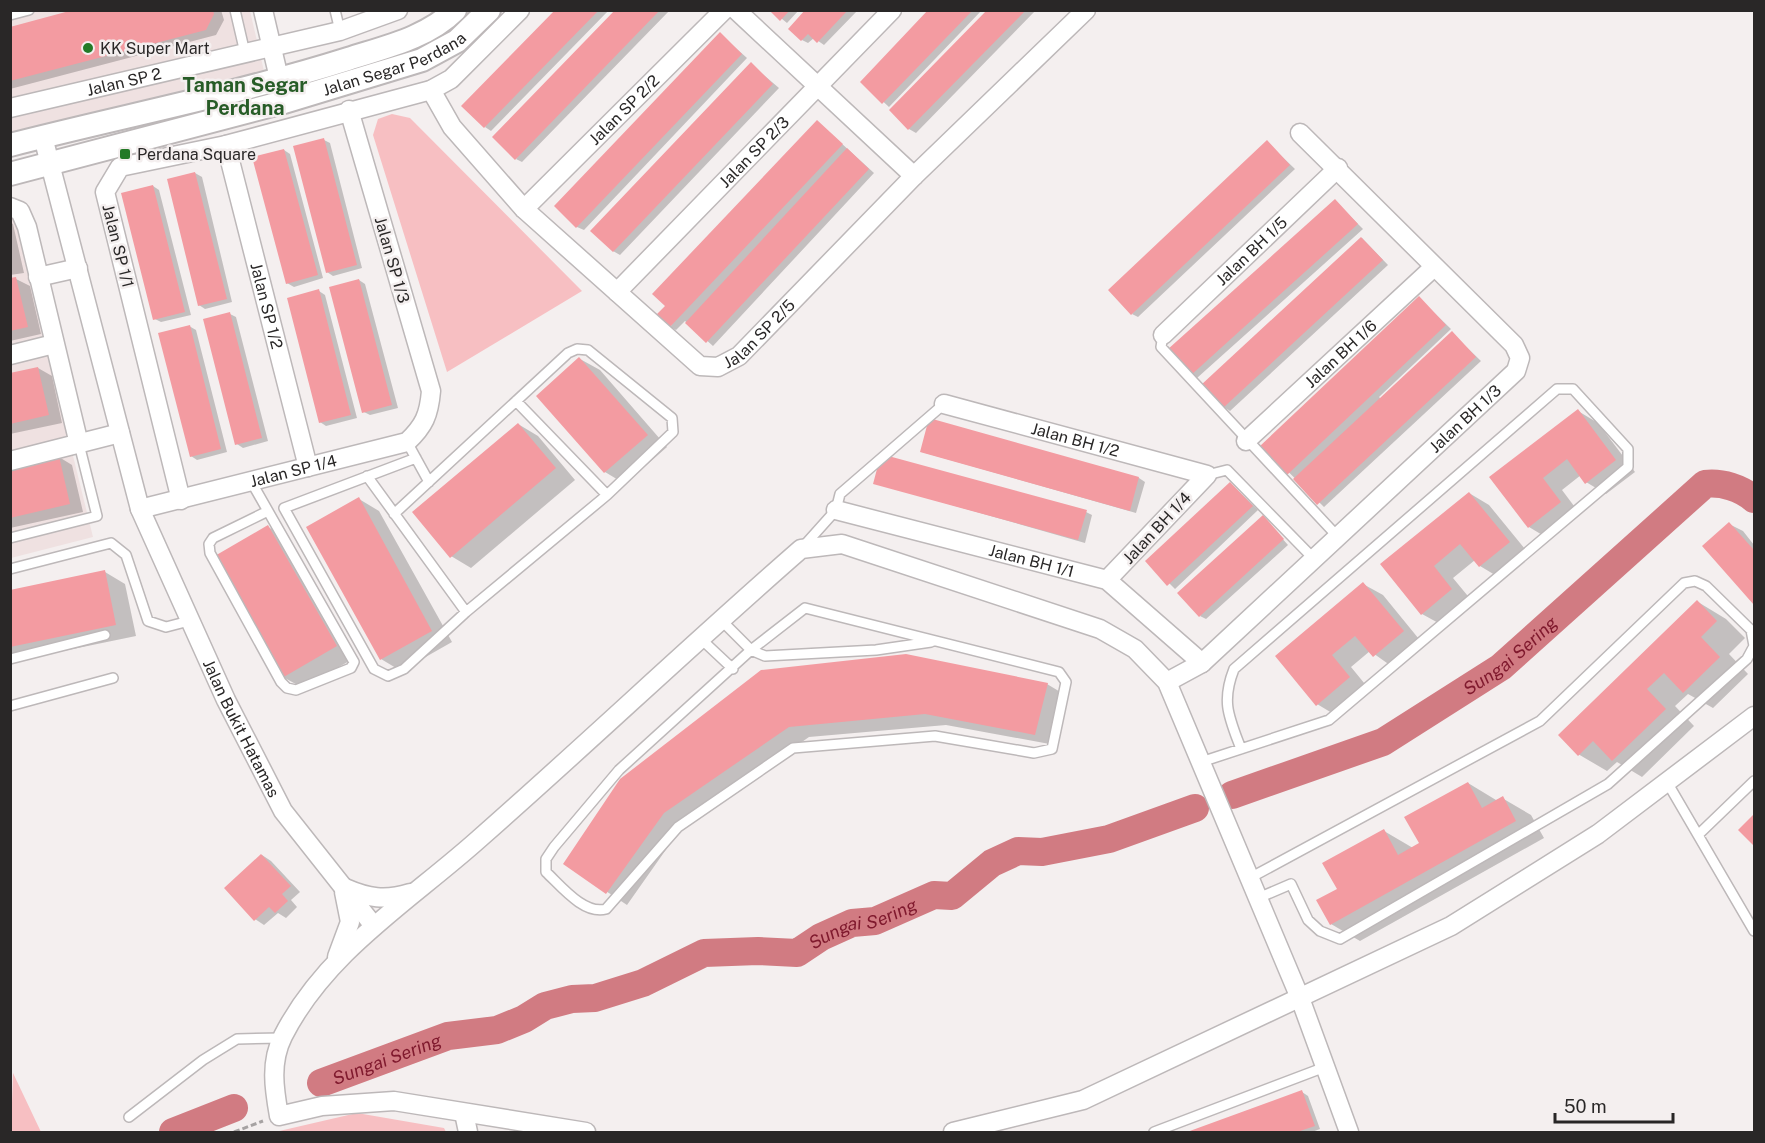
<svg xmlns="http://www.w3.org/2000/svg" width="1765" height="1143" font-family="'Public Sans',sans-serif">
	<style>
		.built { fill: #efe1e1 }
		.green { fill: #f7bfc2 }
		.shadow { fill: #0003 }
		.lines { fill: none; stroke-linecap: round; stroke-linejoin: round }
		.river { stroke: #d17b82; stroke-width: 28 }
		.building { fill: #f39ba1 }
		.service-casing { stroke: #bdb8b9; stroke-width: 12 }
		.minor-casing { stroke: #bdb8b9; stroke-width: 21 }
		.tertiary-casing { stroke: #bdb8b9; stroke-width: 26 }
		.path { stroke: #a6a2a2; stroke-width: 3; stroke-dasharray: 6 3; stroke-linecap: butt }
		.service { stroke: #fff; stroke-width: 9 }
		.minor { stroke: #fff; stroke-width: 18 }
		.tertiary { stroke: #fff; stroke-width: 22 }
		.poi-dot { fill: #237a27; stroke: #f4efef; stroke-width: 2 }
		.labels { text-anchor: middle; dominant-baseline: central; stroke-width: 5; stroke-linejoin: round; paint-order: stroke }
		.poi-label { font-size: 16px; fill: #292727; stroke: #f4efef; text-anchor: start }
		.street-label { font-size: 16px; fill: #292727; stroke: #f4efef }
		.water-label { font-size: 18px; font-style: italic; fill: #801a2e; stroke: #f4efef }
		.quarter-label { font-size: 20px; font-weight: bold; fill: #275c27; stroke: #f4efef }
	</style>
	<rect width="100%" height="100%" fill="#f4efef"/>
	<path class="built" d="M39 10 250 11 264 71 11 136V18Z
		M10 200 93 537 11 558H10Z"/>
	<path class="green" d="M392 114 410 118 582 291 447 372 373 135 378 119Z
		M13 1073 41 1132H11Z
		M357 1113 444 1128 446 1132H275Z"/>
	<path class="shadow" d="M79 10H221L224 20 216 35 10 89V29Z
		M557 10H609L491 131 485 127Z
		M618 10H670L522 162 516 159Z
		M771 10H799L787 23Z
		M807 10H858L824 45 814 38 808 43 802 40Z
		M931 10H982L889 107 862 82Z
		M989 10H1036L916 133 909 129 891 110Z
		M720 34 747 58 584 230 577 227 557 206Z
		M751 64 779 88 620 255 613 251Z
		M818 122 874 173 713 346 685 321 676 330 670 327Z
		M324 140 330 143 362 268 333 276 327 272Z
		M1267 142 1295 169 1138 317 1132 314Z
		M284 150 290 154 323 278 294 287 287 283Z
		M195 173 202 177 232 302 205 309 199 305Z
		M153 186 159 190 191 315 161 322 155 319Z
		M1335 201 1363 229 1197 378 1191 375Z
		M10 222 13 224 24 273 10 275Z
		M1362 238 1388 265 1230 411 1224 407 1203 385Z
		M16 279 30 286 41 334 10 341V280Z
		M359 280 365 284 398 408 370 415 364 412Z
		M319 291 325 295 357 418 326 426 320 422Z
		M1419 298 1451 329 1379 397 1381 399 1452 333 1481 361 1324 507 1262 446Z
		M230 314 236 317 268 441 243 448 237 444Z
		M189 326 196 330 227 452 197 460 191 456Z
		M580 359 600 370 667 447 625 484 605 472Z
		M38 368 52 376 62 423 10 434V375Z
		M1578 411 1598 423 1635 472 1606 494 1586 482 1581 475 1562 490 1580 514 1549 539 1529 527 1491 478Z
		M518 424 538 436 575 480 471 568 451 556Z
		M922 452 1139 478 1145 482 1136 513Z
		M59 457 72 465 83 512 10 528V468Z
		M875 483 1086 512 1092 515 1085 543Z
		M1230 483 1258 510 1175 589 1147 561Z
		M1469 493 1489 505 1529 554 1500 578 1480 566 1475 560 1453 578 1472 601 1442 625 1422 614 1382 564Z
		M359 499 379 511 452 642 401 671 381 659Z
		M1263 517 1288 545 1206 619 1200 616Z
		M1729 524 1743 531 1754 545V603L1704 546Z
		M268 527 288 538 356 657 303 688 283 677Z
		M105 572 125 584 136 636 10 662V592Z
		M1363 584 1383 595 1423 644 1394 668 1370 651 1351 667 1369 689 1337 716 1317 704 1277 656Z
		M1698 602 1726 619 1745 638 1729 654 1748 674 1713 708 1688 694 1675 706 1694 726 1642 777 1617 762 1607 771 1578 754Z
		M762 671 1047 684 1067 696 1055 745 946 725 809 737 684 824 627 905 565 864Z
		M1468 783 1496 800 1502 798 1531 815 1544 838 1360 941 1331 924 1339 890 1384 831 1413 848 1421 844Z
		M262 855 271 861 300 892 291 900 297 907 286 918 278 913 264 925 255 919Z
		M1302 1092 1308 1096 1320 1129 1312 1132H1190Z"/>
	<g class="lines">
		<g class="river">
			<path id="s1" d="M1232 795 1383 742 1501 667 1705 484C1722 482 1741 488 1754 499"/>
			<path id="s2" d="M321 1083 448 1036 497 1030 524 1019 545 1006 572 999 595 998 643 983 704 953 758 951 797 953 821 937 852 923 875 921 934 895 952 896 992 863 1018 851 1042 852 1109 839 1195 808"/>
			<path d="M173 1132 234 1108"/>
		</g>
	</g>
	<path class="building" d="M73 10H213L214 14 206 30 10 81V27Z
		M555 10H599L484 128 461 106Z
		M615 10H660L515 160 492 137Z
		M769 10H790L780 21Z
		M805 10H848L817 43 808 34 801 41 788 29Z
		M928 10H973L882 104 860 82Z
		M987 10H1026L908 130 889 110Z
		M720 32 742 54 576 228 554 206Z
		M751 62 773 84 613 252 590 231Z
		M817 120 843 144 669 328 656 315 665 306 652 294Z
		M324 138 357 265 326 273 293 146Z
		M1267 140 1290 165 1131 315 1108 290Z
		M847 148 869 169 706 343 685 323Z
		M284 149 318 275 286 284 252 157Z
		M195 172 227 299 198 306 167 179Z
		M153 185 185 312 153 320 121 193Z
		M1335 199 1358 224 1190 376 1167 350Z
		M1361 237 1383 260 1223 408 1201 385Z
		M16 277 28 327 10 331V278Z
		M359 279 392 405 362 413 329 287Z
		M319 289 351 415 319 423 287 298Z
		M1419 296 1446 325 1287 475 1260 446Z
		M230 312 262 438 235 445 203 319Z
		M190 325 221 449 190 457 158 333Z
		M1452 331 1476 357 1317 505 1293 479Z
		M579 357 648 435 604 473 536 396Z
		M38 367 49 415 10 424V373Z
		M1578 409 1616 460 1585 484 1567 459 1543 478 1561 502 1528 528 1489 477Z
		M929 418 1139 477 1130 511 920 452Z
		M518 423 556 468 450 558 412 512Z
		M881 454 1087 510 1078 540 873 484Z
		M59 456 70 504 10 518V467Z
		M1230 482 1253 506 1167 586 1145 561Z
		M1469 492 1510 542 1479 567 1460 544 1434 566 1452 589 1421 615 1380 564Z
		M359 497 432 631 380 660 306 527Z
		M1263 515 1284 539 1199 617 1177 593Z
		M1729 522 1754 550V605L1702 546Z
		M268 525 337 646 282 678 213 557Z
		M105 570 116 625 10 647V590Z
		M1363 582 1404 631 1373 657 1355 636 1332 655 1350 677 1316 706 1275 656Z
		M1697 600 1717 621 1701 637 1720 657 1683 693 1664 673 1647 689 1666 709 1612 761 1593 741 1578 756 1558 735Z
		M906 654 1048 683 1035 735 925 714 789 727 664 813 606 894 563 864 620 779 761 670Z
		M1468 782 1482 808 1503 796 1516 821 1330 925 1316 900 1337 889 1322 863 1384 829 1398 855 1419 843 1404 817Z
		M1754 814V846L1738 830Z
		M261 854 291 886 282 894 288 901 275 913 269 907 254 921 224 888Z
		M1302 1090 1315 1126 1297 1132H1187Z"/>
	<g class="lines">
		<defs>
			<path id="service" d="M235 10 245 53
				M335 10 340 31
				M10 15 29 10
				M1163 335 1161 347 1338 537
				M516 401 607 495
				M407 442 429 482
				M1207 475 1227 470 1314 559
				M367 476 466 612
				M252 483 354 662 351 668 296 690 287 688 281 682 210 553 209 544 213 538 268 511
				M394 514 568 353 577 349 588 350 672 418 673 432 607 495 466 612 404 669 388 676 374 669 284 508 416 458
				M10 538 97 516 79 444
				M802 548 836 510 840 494 944 404
				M10 569 111 543 126 555 148 621 166 627 189 621
				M805 608 1059 672 1066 682 1052 749 1034 753 935 736 793 748 678 827 606 909C584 915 561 886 546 872V859L554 847 619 770 751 650Z
				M720 619 751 650 765 656 876 650 931 642
				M700 638 733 669
				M10 659 105 635
				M10 706 113 678
				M1201 762 1329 720 1628 467V449L1573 389H1557L1234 669C1221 702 1229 717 1241 749
				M1667 782 1754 931
				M1699 834 1754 781
				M1248 879 1540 721 1684 583 1695 581 1706 586 1751 630 1754 646 1747 659 1608 784 1340 939 1320 931 1308 920 1291 884 1256 899
				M129 1117 203 1060 237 1039 282 1038
				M1154 1132 1325 1067"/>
			<g id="minor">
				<path d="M263 10 282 91"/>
				<path d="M736 10 914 176"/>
				<path id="s3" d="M431 90 452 127 524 209 700 366 718 367 739 356 914 176 1086 10"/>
				<path id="s4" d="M10 108 340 31 398 10"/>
				<path id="s5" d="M43 137 140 509 226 700 283 811 374 926"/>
				<path id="s6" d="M226 145 308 467"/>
				<path d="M10 207 20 211 27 227 79 444"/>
				<path id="s7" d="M524 209 724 10"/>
				<path d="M38 277 78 268"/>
				<path id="s8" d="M617 292 892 10"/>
				<path id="s9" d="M1163 335 1338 168"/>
				<path d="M10 355 54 344"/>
				<path id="s10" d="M944 404 1207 475 1107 580"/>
				<path id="s11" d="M1246 441 1434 267"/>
				<path d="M10 461 120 433"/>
				<path d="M181 500 105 192 120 167 226 145 431 90 451 79 520 10"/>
				<path id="s12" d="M140 509 407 442C424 426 429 415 431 391L349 110"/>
				<path id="s13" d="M836 510 1107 580 1202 663"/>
				<path id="s14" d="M1167 682 1202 663 1516 371 1520 358 1514 345 1300 133"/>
				<path d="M345 888C368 898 385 901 410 893"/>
				<path d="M337 957 350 922 344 892"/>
				<path d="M464 1113 468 1132"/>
				<path d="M586 1132 394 1101 322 1106 279 1116C274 1088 270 1062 283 1036 326 951 411 900 480 838 588 743 692 644 801 549L842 544 1100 629 1135 649 1167 682 1300 998 1349 1132"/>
				<path d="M953 1132 1083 1100 1451 926 1598 834 1754 716"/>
			</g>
			<g id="tertiary">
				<path d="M10 145C123 116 237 94 348 59 385 47 427 38 455 10"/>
				<path id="s15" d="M10 174 284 102 422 60 457 41 489 10"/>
			</g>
		</defs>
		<use href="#service" class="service-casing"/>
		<use href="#minor" class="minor-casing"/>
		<use href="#tertiary" class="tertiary-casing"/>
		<path class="path" d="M234 1132 263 1121"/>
		<use href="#service" class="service"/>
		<use href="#minor" class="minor"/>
		<use href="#tertiary" class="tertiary"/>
	</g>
	<g class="poi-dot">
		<circle cx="88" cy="48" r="6"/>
		<rect x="119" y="148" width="12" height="12" rx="3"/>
	</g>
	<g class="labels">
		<g class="poi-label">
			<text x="100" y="48">KK Super Mart</text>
			<text x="137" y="154">Perdana Square</text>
		</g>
		<g class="street-label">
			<text stroke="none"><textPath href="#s15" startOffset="400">Jalan Segar Perdana</textPath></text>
			<text stroke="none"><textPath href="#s4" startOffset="117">Jalan SP 2</textPath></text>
			<text stroke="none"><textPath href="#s7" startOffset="141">Jalan SP 2/2</textPath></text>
			<text stroke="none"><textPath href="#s8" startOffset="196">Jalan SP 2/3</textPath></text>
			<text transform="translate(118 246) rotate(76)">Jalan SP 1/1</text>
			<text stroke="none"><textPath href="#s9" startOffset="122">Jalan BH 1/5</textPath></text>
			<text transform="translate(392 260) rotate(74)">Jalan SP 1/3</text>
			<text stroke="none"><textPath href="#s6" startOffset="166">Jalan SP 1/2</textPath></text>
			<text stroke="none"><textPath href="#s3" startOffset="459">Jalan SP 2/5</textPath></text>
			<text stroke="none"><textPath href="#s11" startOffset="129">Jalan BH 1/6</textPath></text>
			<text stroke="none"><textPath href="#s14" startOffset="399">Jalan BH 1/3</textPath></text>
			<text stroke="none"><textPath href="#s10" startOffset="136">Jalan BH 1/2</textPath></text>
			<text stroke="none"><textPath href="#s12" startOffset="158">Jalan SP 1/4</textPath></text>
			<text transform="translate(1157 528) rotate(-47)">Jalan BH 1/4</text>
			<text stroke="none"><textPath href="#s13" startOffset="202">Jalan BH 1/1</textPath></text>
			<text stroke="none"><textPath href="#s5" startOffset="626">Jalan Bukit Hatamas</textPath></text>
		</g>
		<g class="water-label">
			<text stroke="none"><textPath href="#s1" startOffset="314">Sungai Sering</textPath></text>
			<text stroke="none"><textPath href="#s2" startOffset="574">Sungai Sering</textPath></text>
			<text stroke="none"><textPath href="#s2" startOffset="70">Sungai Sering</textPath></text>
		</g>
		<g class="quarter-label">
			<text x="245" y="85">Taman Segar<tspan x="245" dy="23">Perdana</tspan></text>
		</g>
	</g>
	<rect width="1765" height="1143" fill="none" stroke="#292727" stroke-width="24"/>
	<path d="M1555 1113v9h118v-9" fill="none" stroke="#292727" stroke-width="3"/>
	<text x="1564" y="1113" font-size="18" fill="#292727" stroke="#f4efef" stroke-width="4.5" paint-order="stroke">50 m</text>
</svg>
